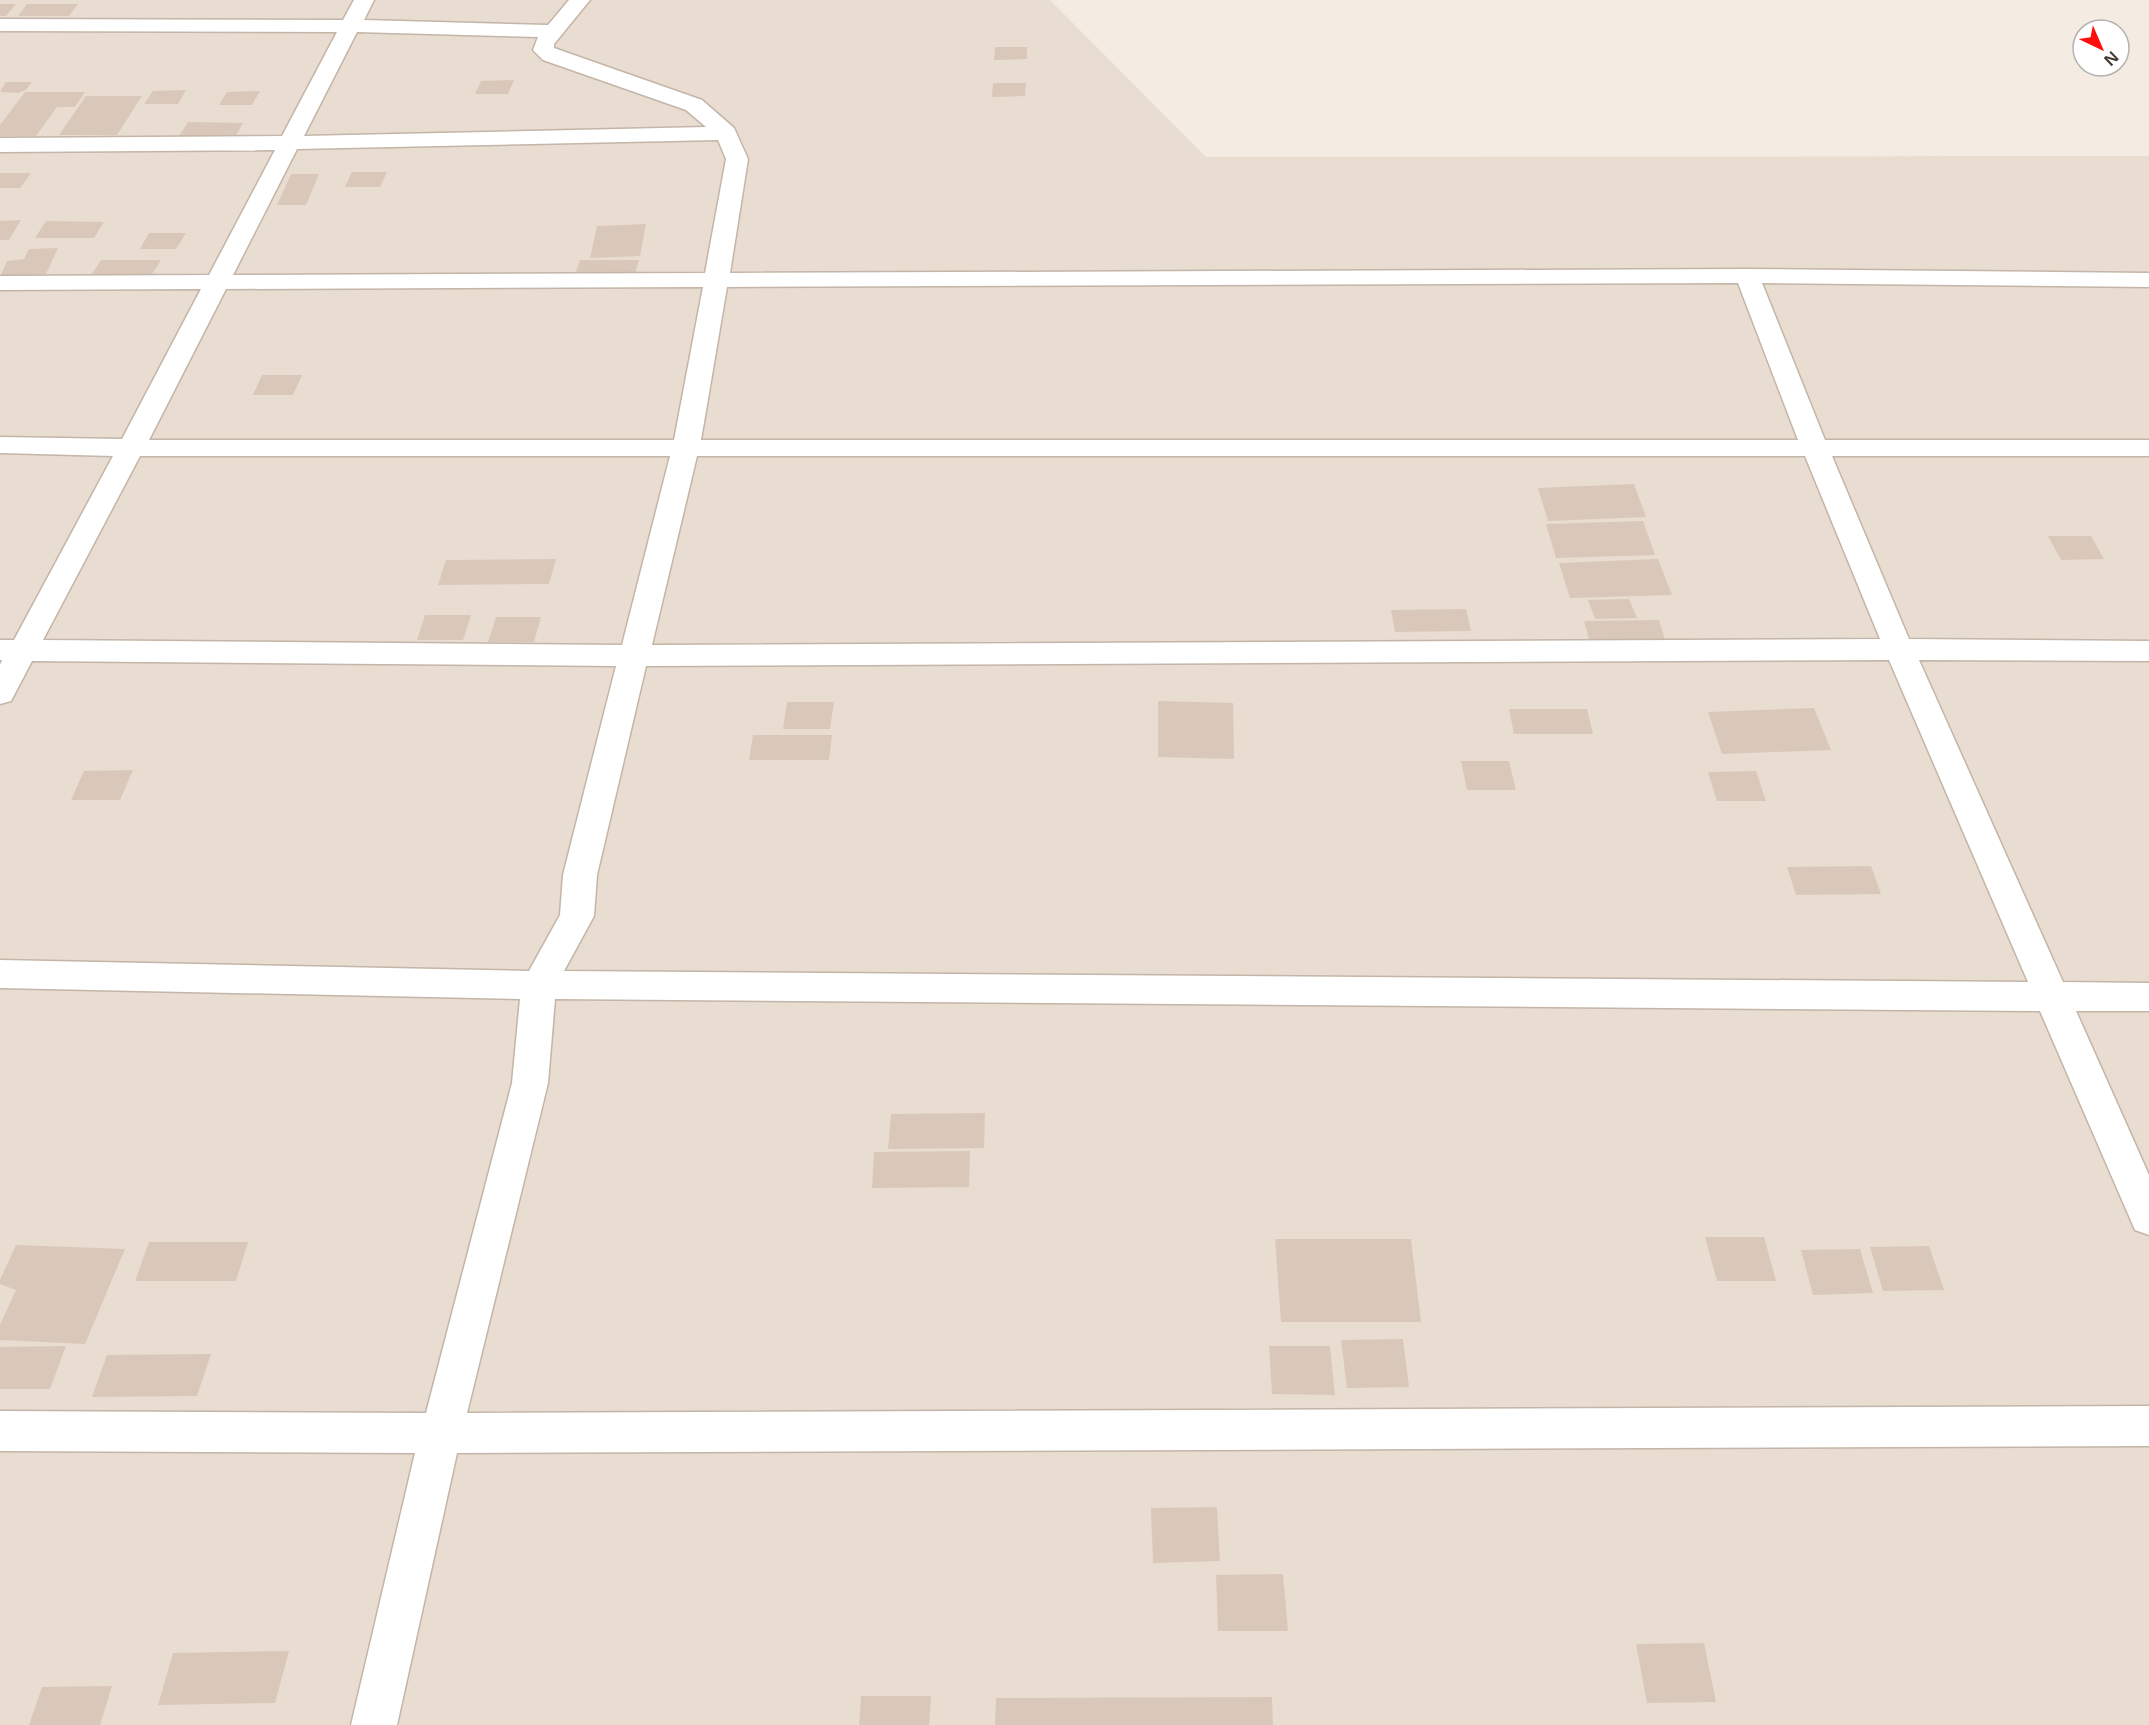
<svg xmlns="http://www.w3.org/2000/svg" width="2149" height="1725" font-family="'Noto Sans',sans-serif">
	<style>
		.residential { fill: #e8ddd0 }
		.building { fill: #d9c8ba }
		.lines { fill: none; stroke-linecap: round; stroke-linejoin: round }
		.minor-casing { stroke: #c3b5a7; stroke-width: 3 }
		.minor { fill: #fff; fill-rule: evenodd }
	</style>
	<rect width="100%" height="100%" fill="#f4ece3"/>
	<path class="residential" d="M0 0H1050L1206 157 2149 156V1725H0Z"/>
	<path class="building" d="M0 4H16L6 16H0Z
		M27 4H78L69 16H18Z
		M995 47H1027V59L994 60Z
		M514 80 508 94H475L481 81Z
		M6 82H32L26 90 18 93 0 92Z
		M993 83H1026L1025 96 992 97Z
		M186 90 178 104H144L153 91Z
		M260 91 252 105H219L227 92Z
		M25 92H85L75 107H57L36 136H0V125Z
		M86 96H142L117 135H59Z
		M188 122 243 123 235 137 179 136Z
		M352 172H387L380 187H345Z
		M0 173H31L20 188H0Z
		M291 174H319L306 205H277Z
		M21 220 9 240H0V221Z
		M46 221 104 222 94 238H35Z
		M646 224 640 256 590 258 597 226Z
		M149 233H186L176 249H140Z
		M58 248 46 274 0 277 7 261 24 259 29 249Z
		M101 260H161L150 277H90Z
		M580 260H639L634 277H574Z
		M262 375H302L293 395H253Z
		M1634 484 1646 517 1548 521 1538 488Z
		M1643 521 1655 555 1556 558 1546 524Z
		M2048 536H2091L2104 559 2061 560Z
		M556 559 549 584 438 585 446 560Z
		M1658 559 1672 595 1570 598 1559 563Z
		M1629 599 1637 618 1595 619 1588 600Z
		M1466 609 1471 631 1395 632 1391 610Z
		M425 615H471L463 640H417Z
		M496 617H541L534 642H488Z
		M1659 620 1666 643H1590L1584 621Z
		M1158 701 1233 703 1234 759 1158 757Z
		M787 702H834L830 729H783Z
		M1814 708 1831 750 1722 754 1708 712Z
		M1509 709H1587L1593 734H1514Z
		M753 735H832L829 760H749Z
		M1461 761H1509L1516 790H1467Z
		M133 770 120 800H71L84 771Z
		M1756 771 1766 801H1717L1708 772Z
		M1871 866 1881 894 1796 895 1787 867Z
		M985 1113 984 1148 888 1149 891 1114Z
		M970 1151 969 1187 872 1188 874 1152Z
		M1705 1237H1764L1776 1281H1717Z
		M1275 1239H1411L1421 1322H1281Z
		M149 1242H248L236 1281H135Z
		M16 1245 125 1249 85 1344 0 1340V1325L16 1290 0 1284V1280Z
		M1929 1246 1944 1290 1883 1291 1870 1247Z
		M1860 1249 1873 1293 1813 1295 1801 1250Z
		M1403 1339 1409 1387 1347 1388 1341 1340Z
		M66 1346 50 1389H0V1347Z
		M1269 1346H1330L1335 1395 1272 1394Z
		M211 1354 197 1396 92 1397 107 1355Z
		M1217 1507 1220 1561 1153 1563 1151 1508Z
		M1283 1574 1288 1631H1218L1216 1575Z
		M1704 1643 1716 1702 1647 1703 1636 1644Z
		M289 1651 275 1703 158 1705 173 1653Z
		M112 1686 100 1725H29L42 1687Z
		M861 1696H931L929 1725H859Z
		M1272 1697 1273 1725H995L996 1698Z"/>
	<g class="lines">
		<defs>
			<path id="minor" d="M354 0H374L364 20 548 25 569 0H590L554 44V48L702 100 734 128 748 159 730 273 1747 269 2149 273V287L1762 283 1825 440H2149V456H1832L1909 639 2149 641V661L1919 660 2063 982 2149 983V1011H2076L2149 1175V1235L2135 1230 2040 1011 555 999 548 1083 467 1413 2149 1406V1446L457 1453 397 1725H351L415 1453 0 1451V1411L426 1413 512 1083 520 999 0 988V960L529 971 560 915 563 875 616 666 32 661 11 701 0 704V665L2 660H0V640H14L113 456 0 453V437L122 439 201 289 0 290V276L209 275 275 150 0 152V138L282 136 337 32 0 31V19L343 20ZM357 32 538 37 533 50 543 60 686 110 706 127 304 136ZM718 140 726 159 705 273 233 275 297 149ZM1738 283 1798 440H701L727 287ZM703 287 674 440H149L226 289ZM140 456H670L622 645 43 640ZM697 456H1805L1880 639 652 645ZM1889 660 2028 982 564 971 594 916 597 875 646 666Z"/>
		</defs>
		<use href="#minor" class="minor-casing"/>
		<use href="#minor" class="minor"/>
	</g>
	<g transform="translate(2101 48) rotate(136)"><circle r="28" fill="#ffffff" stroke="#b5b1ad" stroke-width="1.5"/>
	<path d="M0-4.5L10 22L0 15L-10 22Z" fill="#ff0e0e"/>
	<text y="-9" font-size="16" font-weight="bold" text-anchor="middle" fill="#463b32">N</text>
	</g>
</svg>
